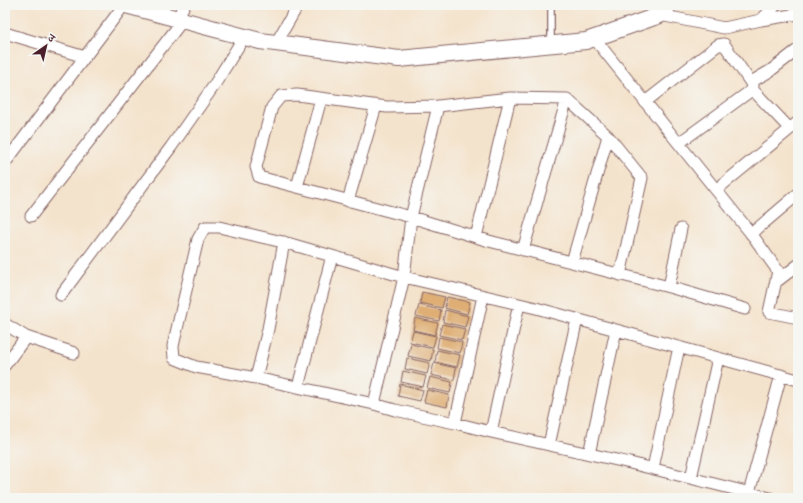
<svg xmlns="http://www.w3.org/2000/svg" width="803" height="503" font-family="Alegreya,'Noto Serif Devanagari',serif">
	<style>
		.building { fill: #deae75 }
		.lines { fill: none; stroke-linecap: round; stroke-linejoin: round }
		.lane-casing { stroke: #866463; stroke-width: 8 }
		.street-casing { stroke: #866463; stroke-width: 13 }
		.secondary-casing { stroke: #866463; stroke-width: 18 }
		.lane { stroke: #fff; stroke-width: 5.5 }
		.street { stroke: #fff; stroke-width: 11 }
		.secondary { stroke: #fff; stroke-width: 16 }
	</style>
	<rect width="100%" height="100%" fill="#f6f6f2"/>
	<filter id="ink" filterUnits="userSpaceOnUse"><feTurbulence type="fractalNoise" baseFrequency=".025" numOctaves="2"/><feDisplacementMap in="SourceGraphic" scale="8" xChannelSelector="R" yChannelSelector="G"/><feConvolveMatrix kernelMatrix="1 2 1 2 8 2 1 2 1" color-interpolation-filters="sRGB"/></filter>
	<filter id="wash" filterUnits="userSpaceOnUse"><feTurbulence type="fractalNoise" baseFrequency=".012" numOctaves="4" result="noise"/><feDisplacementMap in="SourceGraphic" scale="16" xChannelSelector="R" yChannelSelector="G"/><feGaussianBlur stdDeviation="0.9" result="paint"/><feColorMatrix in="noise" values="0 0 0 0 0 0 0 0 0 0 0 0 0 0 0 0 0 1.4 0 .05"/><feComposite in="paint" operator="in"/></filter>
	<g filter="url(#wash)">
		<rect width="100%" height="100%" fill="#f4e3cc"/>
		<g id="blocks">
			<path class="building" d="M422 292 445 297 442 308 420 303Z
				M447 297 470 302 467 314 445 308Z
				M419 305 441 310 439 321 416 316Z
				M445 310 468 316 465 327 443 322Z
				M415 318 438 323 435 335 413 330Z
				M442 324 465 329 462 340 439 335Z
				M413 331 436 336 433 347 410 342Z
				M439 337 462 342 460 353 437 348Z
				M411 344 433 349 431 361 408 356Z
				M437 350 460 355 457 367 435 362Z
				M407 358 430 363 427 374 405 369Z
				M434 363 456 368 454 380 431 375Z
				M403 371 426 376 423 387 401 382Z
				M430 377 452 382 450 393 427 388Z
				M400 384 423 390 420 401 398 396Z
				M427 390 449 395 447 407 424 402Z"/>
		</g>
	</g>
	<g filter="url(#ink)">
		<use href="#blocks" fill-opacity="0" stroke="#866463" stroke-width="1"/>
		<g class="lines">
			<defs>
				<path id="lane" d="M551 5V44"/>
				<path id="street" d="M660 15 724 28 761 20 798 14
					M178 18 184 5
					M761 20 776 5
					M5 33 85 57
					M594 38 753 236 778 271 769 312 798 318
					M276 43 298 5
					M751 82 770 71 796 51 798 53
					M752 89 790 129 798 122
					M645 102 718 45 724 44 753 86 749 92 679 143
					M438 106 510 98 567 99 608 136 642 178 620 275
					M5 163 124 5
					M297 187 321 99
					M716 190 790 129
					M348 201 376 106
					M31 216 183 20
					M751 234 798 194
					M476 237 510 98
					M523 250 567 99
					M572 262 608 136
					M776 282 798 265
					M669 287 681 229
					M61 295 171 147 213 87 244 37
					M5 324 26 337 5 365
					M26 337 74 353
					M256 378 268 329 284 242
					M298 387 332 256
					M374 404 404 277 411 217 438 106 387 107 297 95 281 96 272 107 256 167 259 177 411 217 489 241 669 287 745 309
					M455 423 483 296
					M491 432 519 304
					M549 445 577 319
					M589 454 616 330
					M653 468 679 347
					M691 478 718 358
					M749 493 781 375
					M770 498 630 463 491 432 455 423 395 410 374 404 256 378 196 367 174 358 173 346 198 239 205 227H219L287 243 404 277 536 308 798 380"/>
				<path id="secondary" d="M126 5 260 41 399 59 586 41 660 15 669 5"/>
			</defs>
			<use href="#lane" class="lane-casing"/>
			<use href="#street" class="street-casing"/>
			<use href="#secondary" class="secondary-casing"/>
			<use href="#lane" class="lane"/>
			<use href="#street" class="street"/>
			<use href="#secondary" class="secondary"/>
		</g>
	</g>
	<rect width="803" height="503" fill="none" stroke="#f6f6f2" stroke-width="20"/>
	<g transform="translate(46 46) rotate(34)" stroke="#f6f6f2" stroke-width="3" paint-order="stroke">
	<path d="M0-3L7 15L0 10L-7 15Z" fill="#4a1f2b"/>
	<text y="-6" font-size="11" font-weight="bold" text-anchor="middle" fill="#4a1f2b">उ</text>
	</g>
</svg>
